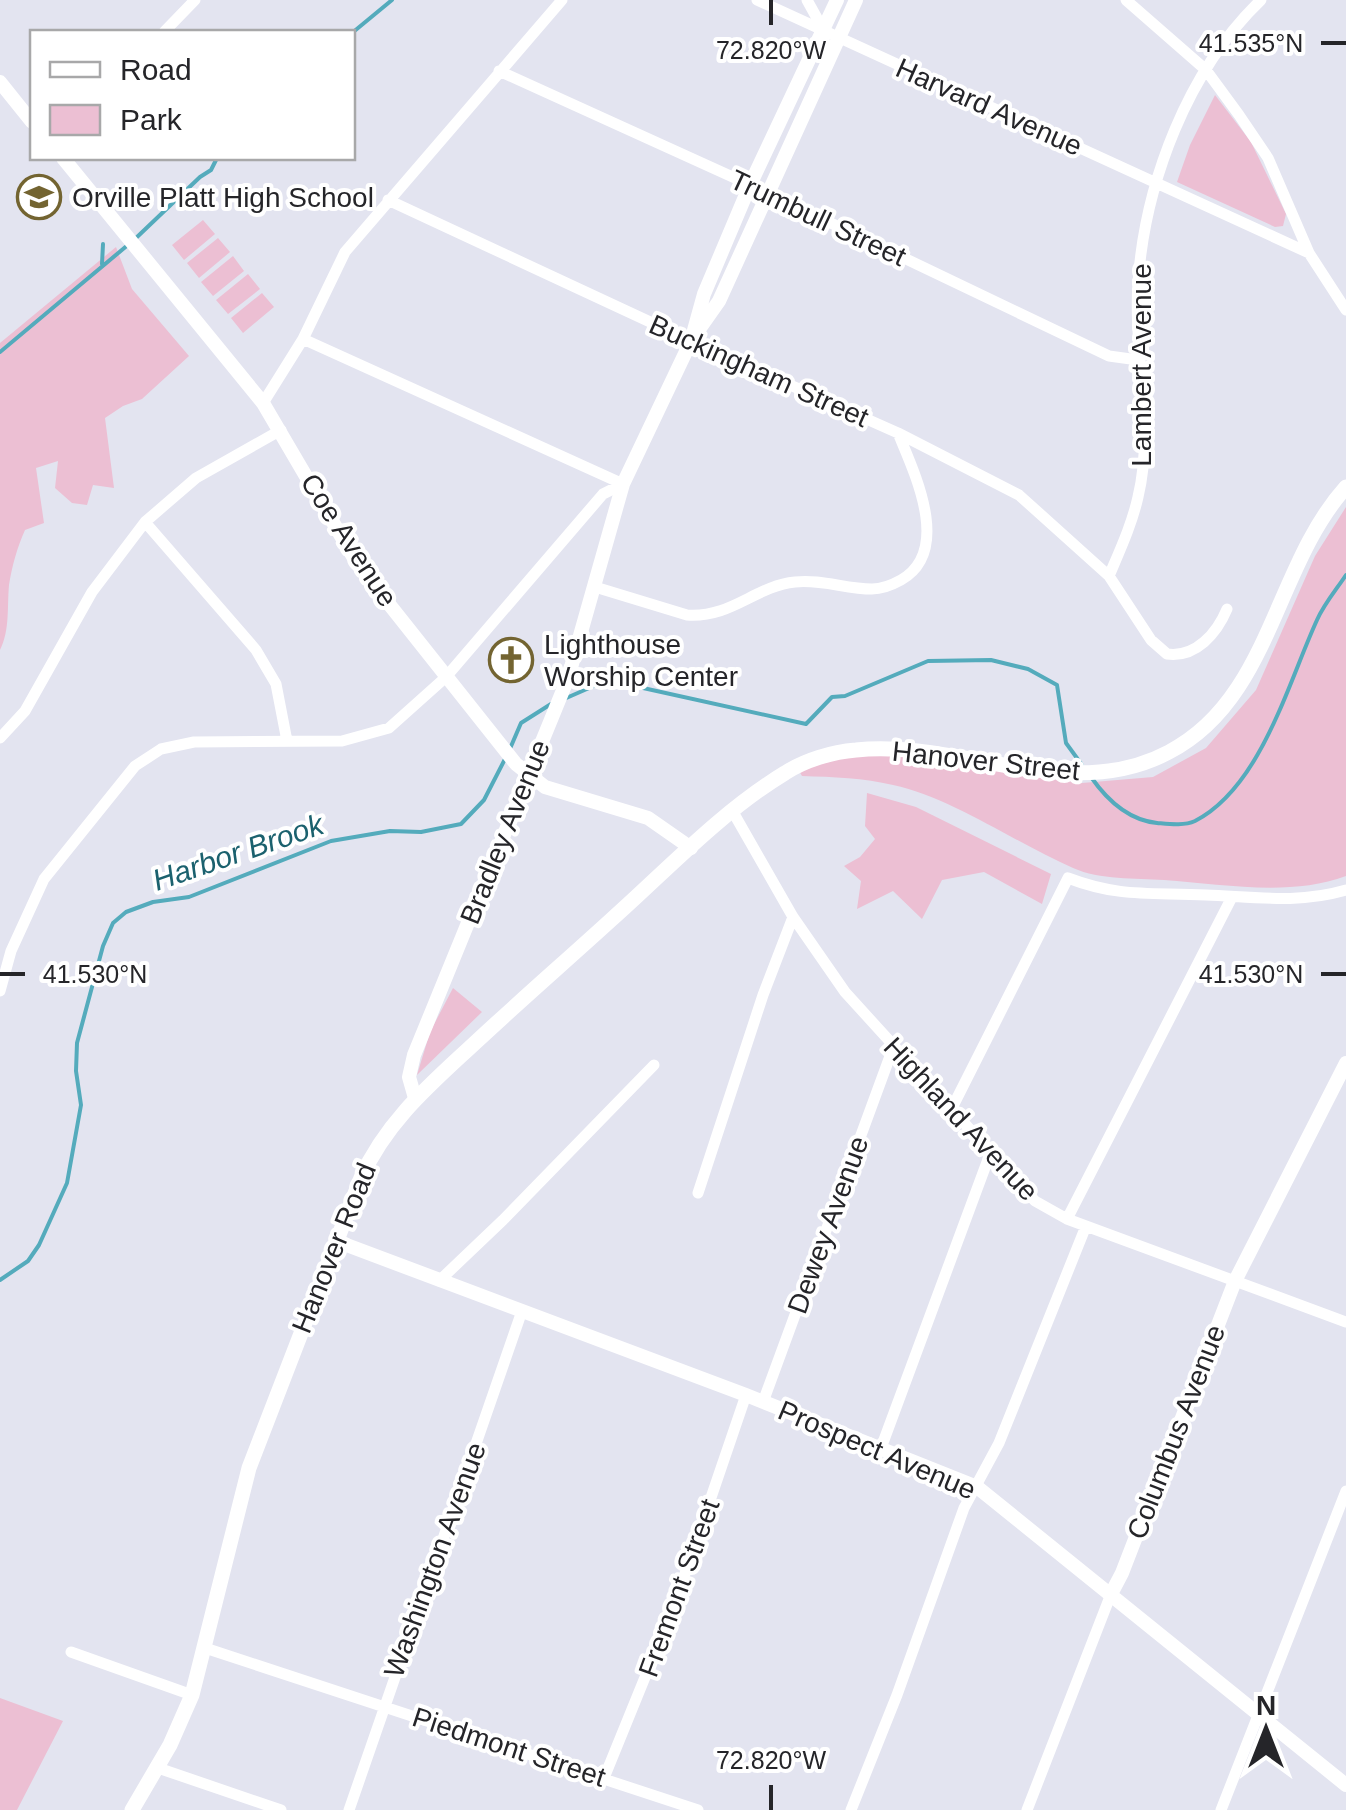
<svg xmlns="http://www.w3.org/2000/svg" width="1346" height="1810" font-family="Helvetica,sans-serif">
	<style>
		.green { fill: #ecbfd3 }
		.lines { fill: none; stroke-linecap: round; stroke-linejoin: round }
		.stream { stroke: #54abbc; stroke-width: 4 }
		.minor { stroke: #fff; stroke-width: 11 }
		.tertiary { stroke: #fff; stroke-width: 14 }
		.secondary { stroke: #fff; stroke-width: 15 }
		.ticks { fill: none; stroke: #252529; stroke-width: 4 }
		.labels { text-anchor: middle; dominant-baseline: central; stroke-width: 8; stroke-linejoin: round; paint-order: stroke }
		.street-label { font-size: 28px; fill: #252529; stroke: #fff }
		.poi-label { font-size: 28px; fill: #252529; stroke: #fff; text-anchor: start }
		.water-label { font-size: 30px; font-style: italic; fill: #1b616e; stroke: #fff }
		.ticks-label { font-size: 25px; text-anchor: middle; fill: #252529; stroke: #fff; stroke-width: 8; stroke-linejoin: round; paint-order: stroke }
	</style>
	<rect width="100%" height="100%" fill="#e3e4f0"/>
	<path class="green" d="M1215 95 1251 142 1286 214 1283 226 1275 227 1177 182 1190 145Z
		M203 220 215 234 184 260 172 245Z
		M218 238 230 252 199 278 187 263Z
		M116 247 132 289 189 356 142 399 123 406 105 418 114 488 93 485 87 505 72 503 55 488 58 461 36 468 44 523 25 530C17 548 12 566 9 585 7 608 10 630 0 650V343Z
		M233 256 244 271 213 296 201 282Z
		M248 274 260 289 228 314 216 300Z
		M262 293 274 307 243 333 231 318Z
		M1346 507V876C1290 897 1222 884 1164 880 1135 878 1100 880 1073 868 1017 844 953 798 893 785 864 778 833 777 802 776L798 769 837 757 881 754 1082 783 1153 777 1206 748 1256 690 1315 556Z
		M867 793 916 807 1051 874 1042 904 984 872 942 880 922 919 893 891 857 909 861 881 844 866 860 857 875 839 865 826Z
		M453 988 482 1012 417 1075 430 1032Z
		M0 1698 63 1721 17 1810H0Z"/>
	<g class="lines">
		<path class="stream" d="M352 33 392 0
			M136 238 200 177 211 170 217 158
			M102 264 103 244
			M0 352 129 244
			M564 699 596 685 634 686 806 724 832 697 845 696 928 661 991 660 1028 669 1057 685 1066 743 1082 765
			M509 751 521 723 551 704
			M1091 777C1107 800 1128 820 1157 823 1169 824 1184 826 1195 821 1261 787 1288 683 1317 620 1324 604 1336 590 1346 575
			M0 1280 28 1261 39 1245 67 1183 81 1105 76 1071 77 1043 103 946 113 923 126 912 153 902 189 897 331 841 390 831 421 832 461 824 484 800 505 759"/>
		<path class="minor" d="M757 0 1309 253
			M807 0 823 29
			M1126 0 1206 70 1239 115 1268 158 1309 253 1346 310
			M164 32 195 0
			M499 71 768 193 1109 356 1138 360
			M388 200 691 341 898 433 1019 495 1109 576 1151 640 1167 654C1196 658 1217 633 1227 609
			M303 339 623 484
			M263 403 303 339 345 252 562 0
			M145 522 256 650 276 684 287 741
			M1109 576C1120 550 1132 524 1138 497 1155 427 1133 353 1138 283 1145 182 1188 70 1261 0
			M595 587 687 615C732 618 755 586 795 582 821 579 846 589 872 589 882 589 892 585 901 580 952 551 915 474 898 433
			M0 738 25 711 92 592 145 522 196 478 281 430
			M733 812 793 917 845 992 1035 1201 1067 1219 1346 1322
			M0 991 11 951 44 879 135 766 161 749 194 742 342 741 389 728 446 677 603 494 623 484
			M951 1110 1068 878C1120 898 1153 892 1206 895 1255 897 1298 904 1346 890
			M698 1193 763 995 793 917
			M1067 1219 1232 897
			M439 1281 503 1220 654 1065
			M763 1402 893 1048
			M881 1448 990 1154
			M205 1648 698 1810
			M71 1652 192 1695
			M158 1768 281 1810
			M604 1778 674 1606 746 1395
			M349 1810 522 1311
			M851 1810 897 1695 964 1508 999 1443 1086 1226
			M1027 1810 1111 1594
			M1221 1810 1346 1491"/>
		<path class="tertiary" d="M0 82 32 122
			M63 158 263 403 358 565 516 764 545 787 648 818 691 848
			M700 328 719 301 856 0
			M415 1098 409 1077 414 1055 568 678 623 484 691 341 704 294 750 185 837 0
			M336 1241 746 1395 977 1487 1346 1785
			M1111 1594 1122 1573 1235 1281 1346 1063"/>
		<path class="secondary" d="M132 1810 170 1745 192 1695 249 1468 361 1178C387 1120 432 1083 477 1041 521 1000 567 960 612 919 667 870 721 812 785 773 805 760 832 752 856 750 959 739 1070 805 1169 752 1271 699 1274 567 1346 487"/>
	</g>
	<path class="ticks" d="M771 0V25M1321 43H1346M0 974H25M1321 974H1346M771 1785V1810"/>
	<defs>
		<symbol id="school-ring" viewBox="-11 -11 22 22"><circle r="9.5" fill="#fff" stroke="#736431" stroke-width="1.5"/><path d="M0-5L7-2L0 1L-7-2ZM-4 1L0 2.5L4 1V4Q0 6-4 4Z" fill="#736431"/></symbol>
		<symbol id="church-ring" viewBox="-11 -11 22 22"><circle r="9.5" fill="#fff" stroke="#736431" stroke-width="1.5"/><path d="M-1.2-6h2.4v3.5h3.3v2.4h-3.3V6h-2.4V-.1h-3.3v-2.4h3.3Z" fill="#736431"/></symbol>
	</defs>
	<g fill-rule="evenodd">
		<use href="#school-ring" x="14" y="172" width="50" height="50"/>
		<use href="#church-ring" x="486" y="635" width="50" height="50"/>
	</g>
	<g class="labels">
		<g class="street-label">
			<text transform="translate(989 107) rotate(24)">Harvard Avenue</text>
			<text transform="translate(818 218) rotate(25)">Trumbull Street</text>
			<text transform="translate(1141 365) rotate(-90)">Lambert Avenue</text>
			<text transform="translate(759 371) rotate(24)">Buckingham Street</text>
			<text transform="translate(349 540) rotate(57)">Coe Avenue</text>
			<text transform="translate(986 761) rotate(6)">Hanover Street</text>
			<text transform="translate(505 832) rotate(-68)">Bradley Avenue</text>
			<text transform="translate(961 1119) rotate(47)">Highland Avenue</text>
			<text transform="translate(828 1225) rotate(-70)">Dewey Avenue</text>
			<text transform="translate(334 1248) rotate(-68)">Hanover Road</text>
			<text transform="translate(1176 1432) rotate(-69)">Columbus Avenue</text>
			<text transform="translate(877 1450) rotate(23)">Prospect Avenue</text>
			<text transform="translate(435 1560) rotate(-70)">Washington Avenue</text>
			<text transform="translate(679 1588) rotate(-70)">Fremont Street</text>
			<text transform="translate(509 1747) rotate(18)">Piedmont Street</text>
		</g>
		<g class="poi-label">
			<text x="72" y="197">Orville Platt High School</text>
			<text x="544" y="644">Lighthouse<tspan x="544" dy="32">Worship Center</tspan></text>
		</g>
		<g class="water-label">
			<text transform="translate(238 852) rotate(-19)">Harbor Brook</text>
		</g>
	</g>
	<g class="ticks-label">
		<text x="1251" y="52">41.535°N</text>
		<text x="771" y="59">72.820°W</text>
		<text x="95" y="983">41.530°N</text>
		<text x="1251" y="983">41.530°N</text>
		<text x="771" y="1769">72.820°W</text>
	</g>
	<rect x="30" y="30" width="325" height="130" fill="#ffffff" stroke="#a8a8a9" stroke-width="2.5"/>
	<rect x="50" y="62" width="50" height="15" fill="#ffffff" stroke="#a8a8a9" stroke-width="2.5"/>
	<text x="120" y="80" font-size="30" fill="#252529">Road</text>
	<rect x="50" y="105" width="50" height="30" fill="#ecbfd3" stroke="#a8a8a9" stroke-width="2.5"/>
	<text x="120" y="130" font-size="30" fill="#252529">Park</text>
	<g transform="translate(1266 1730)" stroke="#ffffff" stroke-width="8" paint-order="stroke">
	<path d="M0-8L18 38L0 25L-18 38Z" fill="#252529"/>
	<text y="-15" font-size="28" font-weight="bold" text-anchor="middle" fill="#252529">N</text>
	</g>
</svg>
